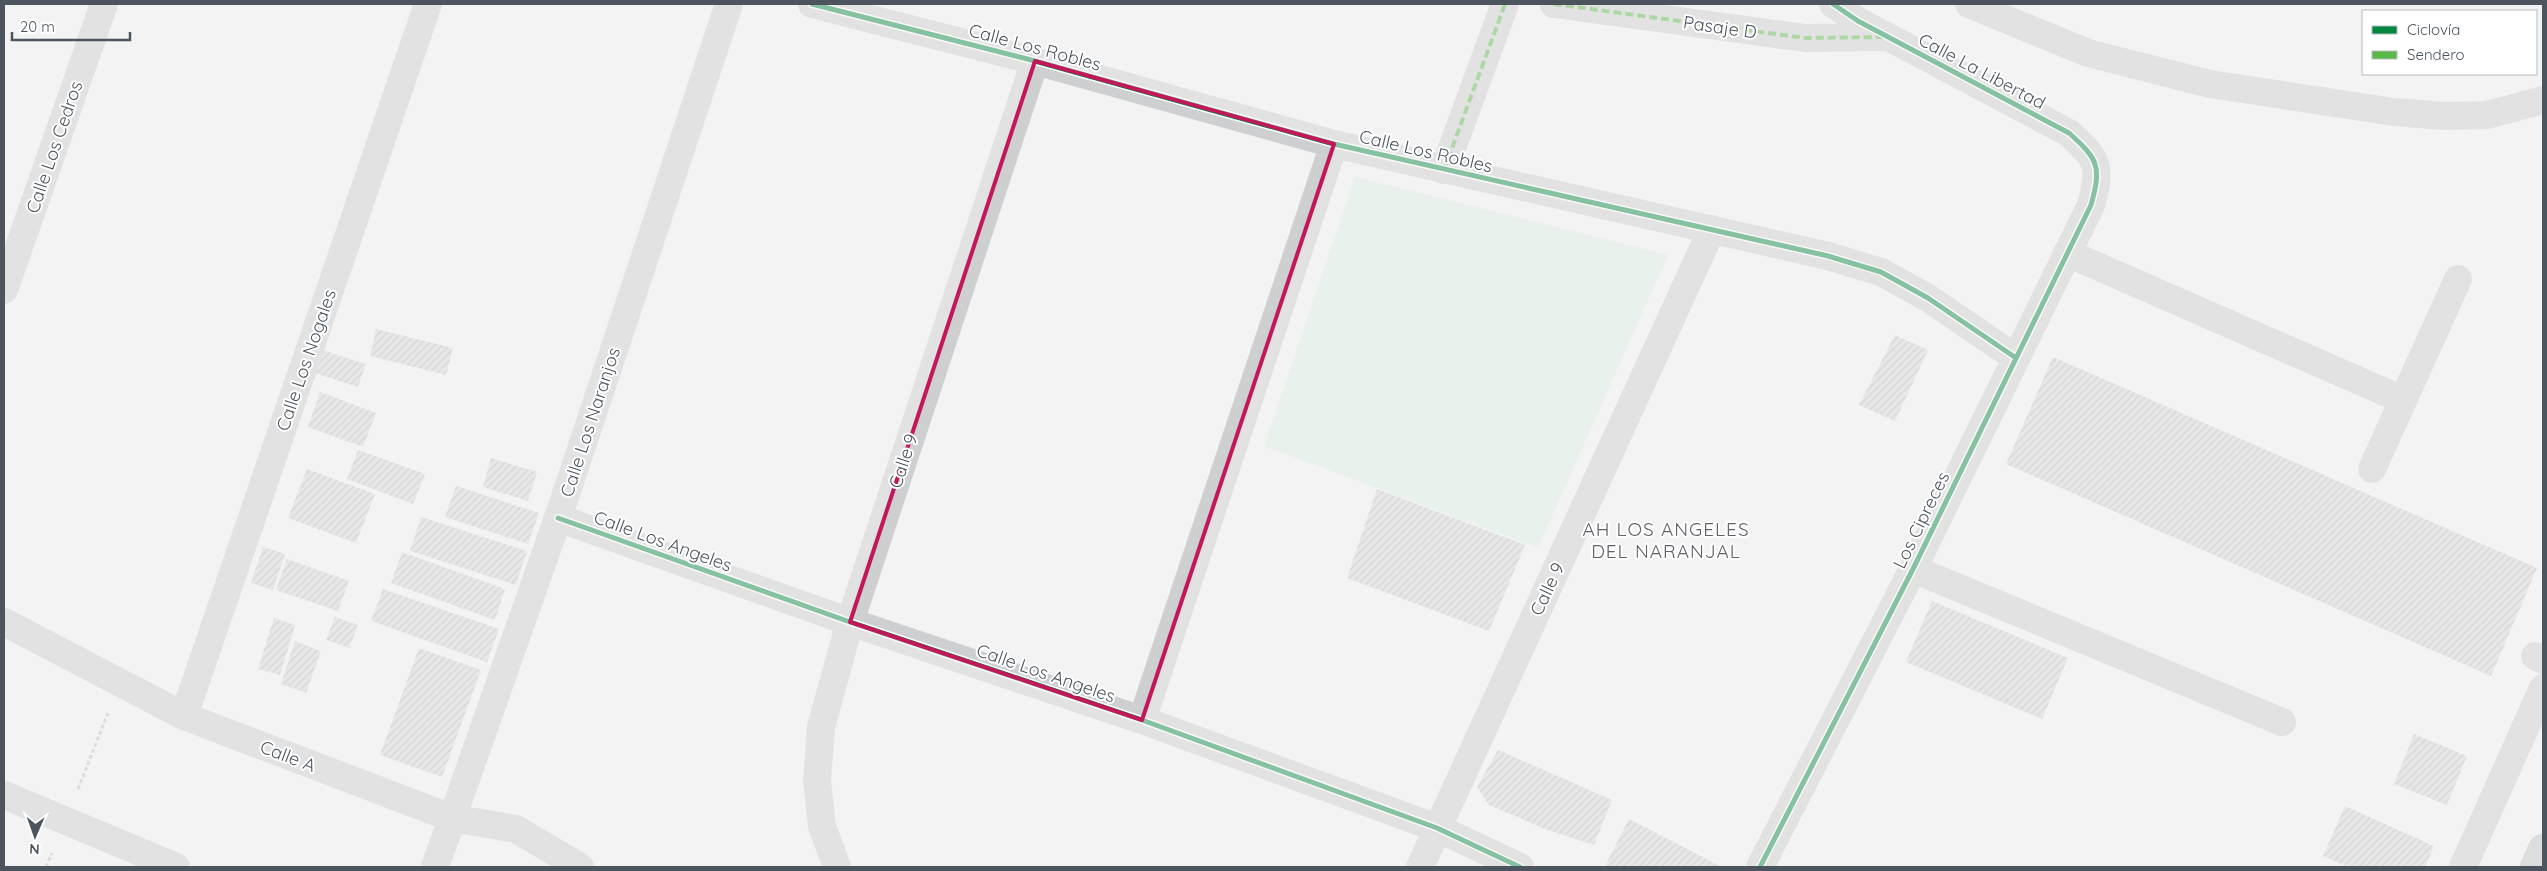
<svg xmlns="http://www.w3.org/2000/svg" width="2547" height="871" font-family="Quicksand,sans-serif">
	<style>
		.park { fill: #dbf0e4 }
		.building { fill: url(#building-hatch) }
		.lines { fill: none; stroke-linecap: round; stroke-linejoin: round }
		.highway-casing { stroke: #b9bdc2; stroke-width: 30 }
		.path { stroke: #bdc6c3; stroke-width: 3; stroke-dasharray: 4 2.5; stroke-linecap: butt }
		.minor { stroke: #cdcfd1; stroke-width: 28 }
		.highway { stroke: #bfc3c7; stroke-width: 28 }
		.quiet { stroke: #58b947; stroke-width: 4; stroke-dasharray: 8 4; stroke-linecap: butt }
		.cycleway-casing { stroke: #fff; stroke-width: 8 }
		.cycleway { stroke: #00873e; stroke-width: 5 }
		.marked { fill: none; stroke: #c2185b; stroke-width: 4; stroke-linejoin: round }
		.labels { text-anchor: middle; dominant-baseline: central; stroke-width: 4; stroke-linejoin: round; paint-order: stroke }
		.street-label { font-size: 18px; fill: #4c555e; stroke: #fff }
		.neighbourhood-label { font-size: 19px; letter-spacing: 1px; fill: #5f6267; stroke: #fff }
	</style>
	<defs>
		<pattern id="building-hatch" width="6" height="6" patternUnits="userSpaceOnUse" patternTransform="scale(1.25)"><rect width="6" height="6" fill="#dadadc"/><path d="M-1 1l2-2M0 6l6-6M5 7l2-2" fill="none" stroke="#b3b4b6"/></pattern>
	</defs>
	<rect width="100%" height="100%" fill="#f4f3f3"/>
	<path class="park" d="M1355 177 1668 255 1538 548 1264 446Z"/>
	<path class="building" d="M376 329 453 348 446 375 370 356Z
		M1895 335 1928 350 1895 421 1859 405Z
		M322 350 366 364 358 387 315 373Z
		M2053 357 2537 568 2491 676 2006 464Z
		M320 392 376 413 363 447 308 427Z
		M358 450 425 474 413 504 347 479Z
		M491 458 537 472 528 501 483 487Z
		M307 469 375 494 356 543 288 518Z
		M456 486 539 513 528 544 445 517Z
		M1377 489 1525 545 1489 631 1347 578Z
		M421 517 527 551 516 585 410 551Z
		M263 547 285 554 273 590 251 583Z
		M402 552 505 589 495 620 391 583Z
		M287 559 349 581 338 611 276 590Z
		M383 589 499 629 487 662 371 621Z
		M1932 601 2068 658 2042 719 1906 662Z
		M335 617 358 625 349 648 326 640Z
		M274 618 295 625 280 675 258 669Z
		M295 641 321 651 306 693 281 684Z
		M419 648 481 670 442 777 380 755Z
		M2414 734 2467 756 2447 805 2394 784Z
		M1498 750 1612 800 1594 845 1545 829 1489 805 1477 787Z
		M2345 806 2434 846 2425 867H2348L2323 856Z
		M1629 819 1720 866 1719 867 1605 866Z"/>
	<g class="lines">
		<defs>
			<path id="highway" d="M2535 867 2543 849"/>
		</defs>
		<use href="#highway" class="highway-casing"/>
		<path class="path" d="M78 789 108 713
			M46 867 52 853"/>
		<path class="minor" d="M812 4 1035 61 1334 144 1828 256 1881 272 1928 298 2016 358
			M1554 4 1805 38 1885 37
			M1969 4 2088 53 2210 84 2394 112 2445 116 2487 115 2543 100
			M1444 170 1505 4
			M2067 253 2403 400
			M4 290 104 4
			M2372 469 2458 279
			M558 518 850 622 1142 720 1437 828 1520 867
			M1913 569 2282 722
			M4 622 184 716 452 818 516 829 580 867
			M2535 656 2543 660
			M184 716 428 4
			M1142 720 1334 144
			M4 795 176 867
			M435 867 558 518 729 4
			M837 867 822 826 817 781 821 727 850 622 1035 61
			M1420 867 1712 229
			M1760 867 1913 569 2091 205C2102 166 2098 159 2069 133L1858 21 1833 4
			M2463 867 2543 688"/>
		<use href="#highway" class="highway"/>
		<path class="quiet" d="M1554 4 1805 38 1884 37
			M1444 170 1505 4"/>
		<defs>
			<path id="cycleway" d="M812 4 1035 61 1334 144 1828 256 1881 272 1928 298 2016 358
				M558 518 850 622 1142 720 1437 828 1520 867
				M1760 867 1913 569 2091 205C2102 166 2098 159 2069 133L1858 21 1833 4"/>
		</defs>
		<use href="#cycleway" class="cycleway-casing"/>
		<use href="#cycleway" class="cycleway"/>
	</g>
	<path d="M0 0H2547V871H0ZM1035 61 1334 144 1142 720 850 622Z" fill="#f4f3f3" fill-opacity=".55" fill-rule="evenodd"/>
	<path class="marked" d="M1035 61 1334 144 1142 720 850 622Z"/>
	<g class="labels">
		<g class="street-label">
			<text transform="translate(1720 27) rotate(8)">Pasaje D</text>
			<text transform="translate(1035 47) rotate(15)">Calle Los Robles</text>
			<text transform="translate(1982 71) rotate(28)">Calle La Libertad</text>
			<text transform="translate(54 147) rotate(-71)">Calle Los Cedros</text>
			<text transform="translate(1426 151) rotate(13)">Calle Los Robles</text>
			<text transform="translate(306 360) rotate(-71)">Calle Los Nogales</text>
			<text transform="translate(590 422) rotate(-72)">Calle Los Naranjos</text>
			<text transform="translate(903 461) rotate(-72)">Calle 9</text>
			<text transform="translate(1921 520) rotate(-64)">Los Cipreces</text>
			<text transform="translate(663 541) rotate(20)">Calle Los Angeles</text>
			<text transform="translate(1547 589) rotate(-65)">Calle 9</text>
			<text transform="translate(1046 673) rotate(19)">Calle Los Angeles</text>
			<text transform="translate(288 756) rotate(21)">Calle A</text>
		</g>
		<g class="neighbourhood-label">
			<text x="1666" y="529">AH LOS ANGELES<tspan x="1666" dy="22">DEL NARANJAL</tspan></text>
		</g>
	</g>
	<rect width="2547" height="871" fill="none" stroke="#4c555e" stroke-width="10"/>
	<rect x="2362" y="10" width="175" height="65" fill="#ffffff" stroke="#b7bbbf"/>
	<rect x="2372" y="26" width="25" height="8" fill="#00873e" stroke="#b7bbbf"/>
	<text x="2407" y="35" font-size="15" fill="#4c555e">Ciclovía</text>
	<rect x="2372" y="51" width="25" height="8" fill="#58b947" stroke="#b7bbbf"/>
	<text x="2407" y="60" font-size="15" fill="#4c555e">Sendero</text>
	<g transform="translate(35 836) rotate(182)" stroke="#ffffff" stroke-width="4" paint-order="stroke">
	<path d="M0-4L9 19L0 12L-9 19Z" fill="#4c555e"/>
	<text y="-8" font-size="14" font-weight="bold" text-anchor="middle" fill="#4c555e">N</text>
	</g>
	<path d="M12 32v8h118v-8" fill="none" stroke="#4c555e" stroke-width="2.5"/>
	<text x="20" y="32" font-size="15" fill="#4c555e" stroke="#ffffff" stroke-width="4" paint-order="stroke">20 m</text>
</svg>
